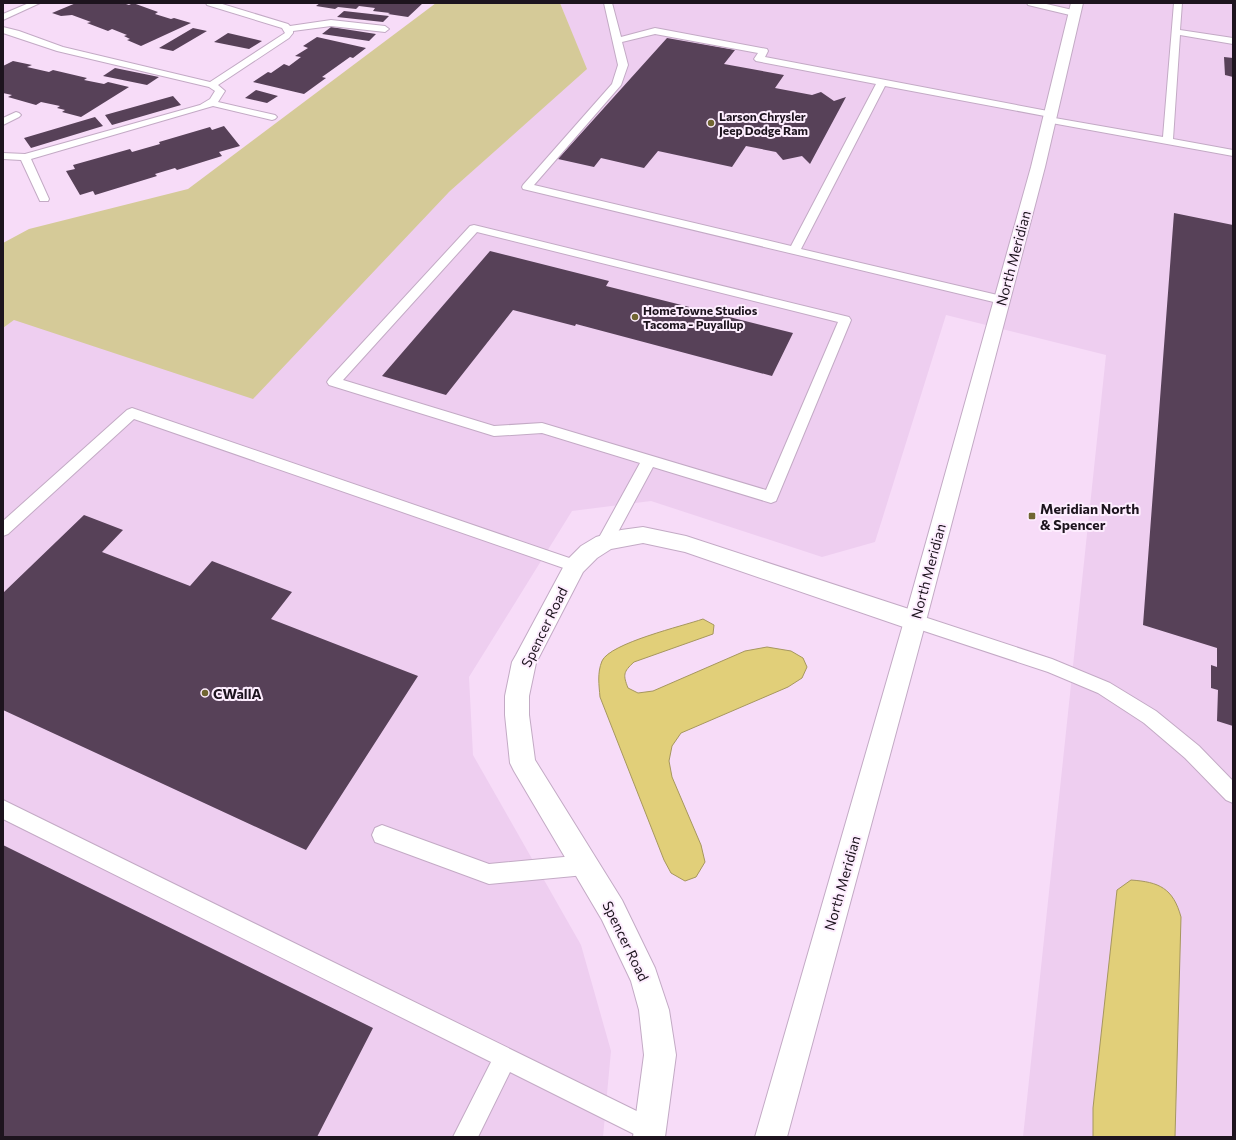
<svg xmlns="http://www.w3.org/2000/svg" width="1236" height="1140" font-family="Commissioner,sans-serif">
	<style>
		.built { fill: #eecef0 }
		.green { fill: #d5ca98 }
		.water { fill: #e1cf79; stroke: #a6975e }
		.building { fill: #574158 }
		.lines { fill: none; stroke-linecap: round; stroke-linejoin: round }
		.lane-casing { stroke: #c3aac5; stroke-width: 2 }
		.secondary-casing { stroke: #c3aac5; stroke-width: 2 }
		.primary-casing { stroke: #c3aac5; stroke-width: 2 }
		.lane { fill: #fff; fill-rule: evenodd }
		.secondary { fill: #fff; fill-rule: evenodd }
		.primary { fill: #fff; fill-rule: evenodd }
		.poi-dot { fill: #706531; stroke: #fdedfe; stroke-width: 1.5 }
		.labels { text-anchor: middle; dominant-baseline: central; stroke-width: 4; stroke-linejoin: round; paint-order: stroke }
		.far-poi-label { font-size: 12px; font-weight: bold; fill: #1d141e; stroke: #fdedfe; text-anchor: start }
		.street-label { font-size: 14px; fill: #1d141e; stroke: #fdedfe }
		.poi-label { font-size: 14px; font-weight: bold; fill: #1d141e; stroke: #fdedfe; text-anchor: start }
	</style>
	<rect width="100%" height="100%" fill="#f7dcf8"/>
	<path class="built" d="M560 3H1233V1137H1023L1106 355 946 315 875 542 822 557 651 501 572 511 469 677 473 755 581 945 611 1051 603 1137H3V328L14 320 449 192 586 69Z"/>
	<path class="green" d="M436 3H560L587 69 449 192 253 399 14 320 3 328V243L29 229 188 189Z"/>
	<path class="water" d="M703 619 714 625 713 634 634 662C623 672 623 675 628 688L638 693 653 691 745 651 767 647 791 651 803 658 807 667 802 678 788 687 681 733 672 746 669 761 672 777 701 845 705 862 696 877 685 881 671 873 664 860 600 697C599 685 597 673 602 661 610 643 683 626 703 619Z
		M1131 880C1159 882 1173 888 1181 917L1175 1137H1093V1108L1117 890Z"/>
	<path class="building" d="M76 3H123L129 5 133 3 158 12 155 14 171 19 174 18 191 23 141 46 127 40 130 39 124 36 127 35 112 29 108 31 87 23 91 22 72 15 61 16 52 13Z
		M320 3H423L408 17 388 14 390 13 373 11 375 8 359 6 356 9 338 7 335 9 316 6Z
		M344 11 389 16 383 22 337 17Z
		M331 27 376 34 369 41 322 34Z
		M193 28 207 31 173 51 159 48Z
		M228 33 262 41 249 49 214 42Z
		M317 37 366 48 353 58 350 57 322 77 326 78 304 94 253 82 268 72 271 73 284 64 289 66 301 57 295 56 308 48 303 46Z
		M667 38 735 50 724 64 784 75 775 88 812 95 821 92 834 101 846 97 810 164 802 156 783 160 776 152 746 146 732 167 658 151 644 168 601 158 594 167 558 159Z
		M1224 57 1233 58V77L1225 75Z
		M13 61 32 65 27 67 49 72 53 70 87 78 84 80 104 84 108 82 129 87 81 117 62 112 65 110 57 108 60 106 41 102 36 105 8 97 12 95 3 93V66Z
		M115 68 159 77 147 85 103 76Z
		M256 90 278 96 267 103 245 98Z
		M173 96 181 105 112 125 105 115Z
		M95 117 103 126 31 148 24 138Z
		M224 126 240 146 219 152 222 156 177 170 175 168 155 174 157 176 95 195 93 191 80 195 66 171 75 169 73 165 130 149 132 152 160 144 159 142 210 127 212 130Z
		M1174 213 1233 225V726L1217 721 1218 690 1211 688V665L1217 667V648L1143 625Z
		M490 251 609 281 606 286 793 333 772 376 576 324 575 326 513 310 446 395 382 376Z
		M84 515 123 530 102 552 190 586 212 561 292 592 271 619 418 676 306 850 3 710V593Z
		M3 845 373 1028 317 1137H3Z"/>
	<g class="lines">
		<defs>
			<path id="lane" d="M29 3H40L3 20V14Z
				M206 3H219L288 24 290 26 331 20 385 26 389 29 385 32 331 26 293 31V33L289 38 218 85 225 91 218 102 275 115 277 117 275 119 272 120 213 106 31 159 49 199 48 201H40L21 160 3 159V153L25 154 200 105 210 99 215 91 209 87 57 51 3 33V27L19 31 63 47 210 82 285 33 282 28 207 5Z
				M604 3H612L621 37 655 28 767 49 768 51 765 57 1053 112 1055 114 1050 117 885 86 801 249 1006 297 1008 300 1006 303 1002 304 523 189 522 187 523 185 612 84 618 65ZM655 34 758 53 754 59 756 61 876 84 791 246 534 185 621 85 628 65 622 42Z
				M1027 3H1042L1077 11 1078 13 1074 16 1028 5Z
				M1174 3H1182L1180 30 1233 38V44L1180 35 1173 139 1233 150V156L1046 122 1044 120 1046 118 1049 117 1163 137Z
				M16 112 19 113 21 115 19 117 3 125V118Z
				M474 225 849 317 851 320 776 501 771 503 653 467 610 547 604 549 598 547 596 543 640 463 542 433 494 436 329 385 327 382 329 379 470 226ZM477 232 838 322 766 490 542 423 494 426 343 380Z
				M132 408 581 562 583 566 581 570 575 572 134 419 8 534 3 536V521L127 410Z
				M915 614 1052 659 1110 683 1156 711 1199 746 1233 781V803L1226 800 1185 758 1144 723 1098 693 1048 672 909 626 907 621 909 616Z
				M3 800 659 1122 663 1130 660 1137H640L510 1072 478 1137H453L491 1062 3 819Z
				M382 825 489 864 585 855 592 858 595 865 592 872 585 875 489 884 375 842 372 835 375 828Z"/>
			<path id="secondary" d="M643 527 686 536 915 611 923 614 926 621 923 628 915 631 685 552 643 543 611 549 597 558 583 572 536 663 529 696V715L535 760 622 900 655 968 669 1010 676 1055 665 1137H633L644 1055 639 1010 631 981 602 920 514 771 510 763 505 715V696L512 662 516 655 567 560 581 546 596 537 621 530Z"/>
			<path id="primary" d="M1071 3H1083L1045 167 926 621 787 1137H755L904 621 1031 167Z"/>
		</defs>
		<use href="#lane" class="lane-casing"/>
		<use href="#secondary" class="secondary-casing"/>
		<use href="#primary" class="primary-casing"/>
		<use href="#lane" class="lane"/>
		<use href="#secondary" class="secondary"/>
		<use href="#primary" class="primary"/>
	</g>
	<g class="poi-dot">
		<circle cx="711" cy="123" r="4"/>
		<circle cx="635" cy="317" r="4"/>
		<rect x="1028" y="512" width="8" height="8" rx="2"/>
		<circle cx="205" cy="693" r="4"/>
	</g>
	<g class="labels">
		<g class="far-poi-label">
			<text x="719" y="116">Larson Chrysler<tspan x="719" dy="14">Jeep Dodge Ram</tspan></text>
			<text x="643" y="310">HomeTowne Studios<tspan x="643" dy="14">Tacoma - Puyallup</tspan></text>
		</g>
		<g class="street-label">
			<text transform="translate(1013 258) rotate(-75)">North Meridian</text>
			<text transform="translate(928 571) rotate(-75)">North Meridian</text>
			<text transform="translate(544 627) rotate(-64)">Spencer Road</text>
			<text transform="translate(842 883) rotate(-74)">North Meridian</text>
			<text transform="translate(626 941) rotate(64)">Spencer Road</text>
		</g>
		<g class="poi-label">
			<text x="1040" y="508">Meridian North<tspan x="1040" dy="16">&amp; Spencer</tspan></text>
			<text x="213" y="693">CWallA</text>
		</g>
	</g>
	<rect width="1236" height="1140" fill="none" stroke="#1d141e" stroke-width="8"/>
</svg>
